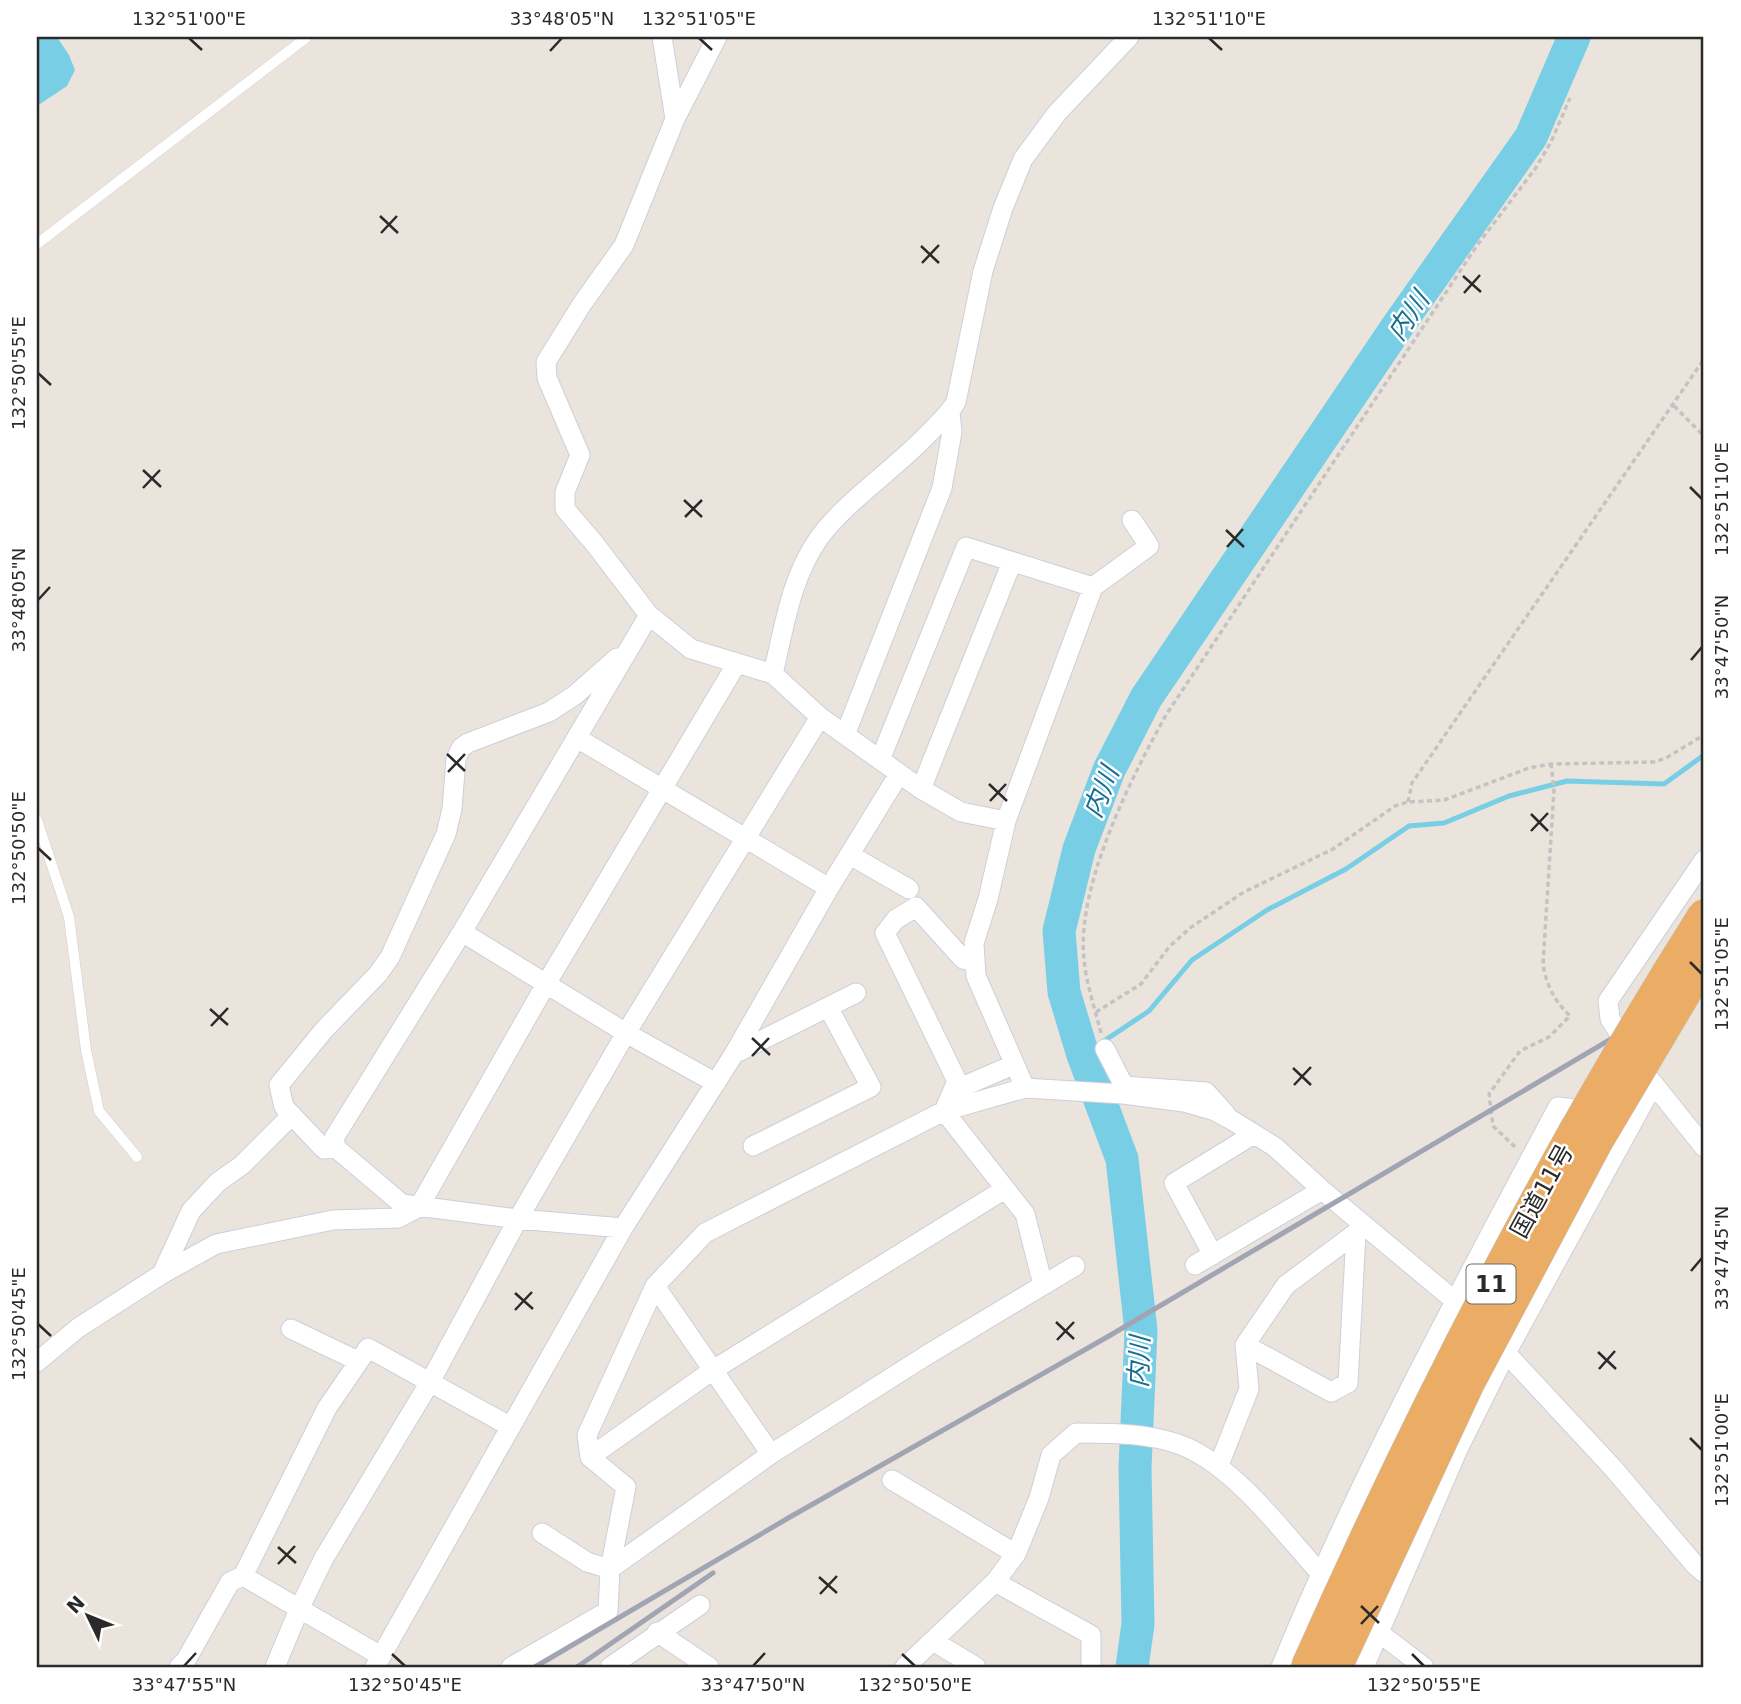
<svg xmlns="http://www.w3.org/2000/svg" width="1741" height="1704" font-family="'DejaVu Sans','Noto Sans JP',sans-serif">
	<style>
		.water { fill: #78cee5 }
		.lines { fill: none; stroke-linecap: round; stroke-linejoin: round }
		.stream { stroke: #78cee5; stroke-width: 5 }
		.river { stroke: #78cee5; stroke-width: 33 }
		.service-casing { stroke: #cccfdb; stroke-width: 11 }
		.minor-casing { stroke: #cccfdb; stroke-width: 21 }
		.path { stroke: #c3c3c3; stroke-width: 3.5; stroke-dasharray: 5 3.5; stroke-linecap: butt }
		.service { stroke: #fff; stroke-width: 10 }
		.minor { stroke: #fff; stroke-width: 19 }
		.rail { stroke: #a0a4b3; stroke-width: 5 }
		.trunk-bridge-casing { stroke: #c3c3c3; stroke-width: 33; stroke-linecap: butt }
		.trunk-bridge { stroke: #ebac65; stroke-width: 32 }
		.ticks { fill: none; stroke: #2a2a2a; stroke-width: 2.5 }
		.labels { text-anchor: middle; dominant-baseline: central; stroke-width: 5; stroke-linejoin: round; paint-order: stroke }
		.shield { fill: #fff; stroke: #6a6a6a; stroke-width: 2 }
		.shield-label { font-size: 23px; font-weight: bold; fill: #2a2a2a }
		.street-label { font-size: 24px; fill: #2a2a2a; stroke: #fff }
		.water-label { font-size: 26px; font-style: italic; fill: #186e90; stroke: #fff }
		.neatline { fill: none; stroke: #2a2a2a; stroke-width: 2.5 }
		.ticks-label { font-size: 18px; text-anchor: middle; fill: #2a2a2a }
	</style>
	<rect width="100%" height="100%" fill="#ebe4dd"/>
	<path class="water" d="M37 37H57L69 55 75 70 67 86 37 106Z"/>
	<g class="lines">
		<path class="stream" d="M1083 1055 1149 1011 1192 960 1267 910 1346 869 1409 826 1444 823 1509 796 1567 781 1664 784 1704 755"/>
		<path class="river" d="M1132 1667 1138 1624 1135 1468 1141 1331 1122 1159 1083 1055 1064 992 1059 931 1079 849 1109 770 1146 698 1399 324 1531 137 1574 37"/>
		<defs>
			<path id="service" d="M37 244 307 37
				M37 820 69 917 86 1050 99 1111 137 1157"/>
			<path id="minor" d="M662 37 675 119
				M717 37 675 119 624 245 582 304 546 362 547 378 580 455 565 492V509L594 543 649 615 691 649 773 674 820 717 921 789 961 812 1006 821
				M773 674C784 628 791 577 819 538 847 500 895 469 928 434 938 424 949 414 956 402L983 271 1003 208 1023 159 1057 113 1129 37
				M845 735 942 488 952 432 950 412
				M577 738 829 888
				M880 760 966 547 1093 587
				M921 789 1012 562
				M850 855 909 889
				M462 932 626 1033 716 1083
				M975 962 963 959 916 907 896 919 885 933 957 1081 944 1111 1025 1214 1043 1285
				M1105 1049 1124 1086 1206 1092 1225 1113
				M1629 1049 1610 1019 1608 1001 1704 860
				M734 1054 856 993
				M1648 1077 1704 1147
				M1025 1088 976 976 974 943 988 899 1006 821 1093 587 1149 546 1132 520
				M955 1090 1013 1065
				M753 1146 871 1087 828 1007
				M336 1148 324 1149 284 1107 279 1085 324 1030 378 974 390 957 446 834 452 809 456 759 461 748 468 743 549 712 575 695 617 658
				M623 1228 518 1219 402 1204 336 1148 334 1138 462 932 649 615
				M1213 1255 1174 1183 1254 1134
				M1195 1265 1322 1190
				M162 1274 191 1211 218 1182 242 1165 292 1115
				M655 1286 771 1454
				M291 1329 358 1361
				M1245 1345 1331 1392 1348 1383 1356 1233
				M1506 1353 1613 1468 1695 1565 1704 1573
				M37 1362 78 1328 162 1274 216 1244 333 1220 398 1218 419 1207 546 984 737 663
				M590 1457 713 1370 1005 1189
				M1219 1465 1249 1389 1245 1345 1286 1285 1356 1233 1363 1225
				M892 1480 1016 1554
				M542 1533 587 1562 610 1569 771 1454 927 1355 1075 1266
				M995 1582 1091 1635V1667
				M657 1632 709 1667
				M1378 1632 1424 1667
				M933 1641 976 1667
				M381 1656 243 1576 327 1408 368 1348 511 1427
				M179 1667 186 1660 230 1582 243 1576
				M275 1667 300 1607 324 1558 430 1382 518 1219 626 1033 820 717
				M375 1667 623 1228 734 1054 829 888 899 774
				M511 1667 608 1611 610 1569 626 1487 590 1457 587 1435 655 1286 705 1233 944 1111 1025 1088 1123 1094 1184 1102 1215 1111 1230 1119 1275 1147 1322 1190 1455 1301
				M610 1667 700 1605
				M905 1667 995 1582 1016 1554 1039 1498 1051 1455 1076 1433C1113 1433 1159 1433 1192 1450 1240 1474 1284 1533 1320 1573
				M1281 1667C1360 1475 1460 1291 1558 1107L1634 1116
				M1364 1667 1458 1449 1506 1353 1653 1085"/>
		</defs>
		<use href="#service" class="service-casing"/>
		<use href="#minor" class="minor-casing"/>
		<path class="path" d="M1674 406 1704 436
			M1408 802 1412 783 1704 359
			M1096 1012 1141 984 1169 947 1190 928 1244 892 1333 849 1395 806 1408 802 1444 800 1529 768 1551 764 1654 762 1666 758 1704 735
			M1101 1033C1095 1009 1086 983 1084 959 1076 887 1131 778 1166 715L1478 244 1535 169 1551 142 1570 98
			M1515 1147 1493 1126 1489 1094 1520 1051 1549 1037 1570 1016C1554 1000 1547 987 1543 964L1554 790 1551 764"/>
		<use href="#service" class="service"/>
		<use href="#minor" class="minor"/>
		<path class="rail" d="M535 1667 790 1517 1109 1336 1704 984
			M577 1667 713 1573"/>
		<defs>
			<path id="trunk-bridge" d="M1307 1667C1422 1408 1552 1155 1704 915
				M1336 1667 1468 1384 1597 1141 1704 961"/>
		</defs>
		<use href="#trunk-bridge" class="trunk-bridge-casing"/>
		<use href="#trunk-bridge" class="trunk-bridge"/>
	</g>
	<path class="ticks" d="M189 38 202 50M699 38 712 50M1209 38 1222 50M550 51 562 38M380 216 398 233M381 233 397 216M921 246 939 263M922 263 939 245M1463 276 1481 292M1464 293 1480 275M38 373 51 385M143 470 161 487M1690 487 1702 499M143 488 160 470M684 500 702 517M685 517 702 500M1226 530 1244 547M1227 547 1243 529M38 600 50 587M1691 660 1702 647M447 754 465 771M448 772 465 754M989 784 1007 801M990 801 1006 784M1531 814 1548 831M1531 831 1548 813M38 848 51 860M1690 962 1702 974M210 1009 228 1025M211 1026 228 1008M752 1038 770 1055M752 1056 769 1038M1293 1068 1311 1085M1294 1085 1311 1067M1691 1271 1702 1258M515 1293 533 1309M515 1310 532 1292M1056 1322 1074 1339M38 1324 51 1336M1057 1340 1074 1322M1598 1352 1616 1369M1599 1369 1615 1351M1690 1438 1702 1450M278 1547 296 1563M278 1564 295 1546M819 1577 837 1593M820 1594 837 1576M1361 1606 1379 1623M1361 1624 1378 1606M392 1654 405 1666M902 1654 915 1666M1412 1654 1424 1666M184 1666 196 1653M753 1666 765 1653"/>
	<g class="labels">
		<rect class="shield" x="1466.5" y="1264.5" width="49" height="39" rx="5"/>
		<g class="shield-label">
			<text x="1491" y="1284">11</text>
		</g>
		<g class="street-label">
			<text transform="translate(1542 1191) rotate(-61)">国道11号</text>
		</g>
		<g class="water-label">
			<text transform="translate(1408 316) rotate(-56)">内川</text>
			<text transform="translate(1101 792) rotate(-68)">内川</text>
			<text transform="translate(1139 1362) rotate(-88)">内川</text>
		</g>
	</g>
	<rect width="1741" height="1704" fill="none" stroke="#ffffff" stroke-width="77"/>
	<g transform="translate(88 1616) rotate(313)" stroke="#ffffff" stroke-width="5" paint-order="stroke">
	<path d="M0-5L12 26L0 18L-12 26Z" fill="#2a2a2a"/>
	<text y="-10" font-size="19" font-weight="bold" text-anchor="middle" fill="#2a2a2a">N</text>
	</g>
	<rect x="38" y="38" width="1664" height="1628" class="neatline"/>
	<g class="ticks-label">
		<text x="189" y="25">132°51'00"E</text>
		<text x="562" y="25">33°48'05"N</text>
		<text x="699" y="25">132°51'05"E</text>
		<text x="1209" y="25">132°51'10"E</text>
		<text transform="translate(19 373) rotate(-90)" y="6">132°50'55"E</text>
		<text transform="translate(1722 499) rotate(-90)" y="6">132°51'10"E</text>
		<text transform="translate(19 600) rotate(-90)" y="6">33°48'05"N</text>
		<text transform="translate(1722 647) rotate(-90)" y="6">33°47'50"N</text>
		<text transform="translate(19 848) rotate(-90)" y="6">132°50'50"E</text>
		<text transform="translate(1722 974) rotate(-90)" y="6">132°51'05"E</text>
		<text transform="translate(1722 1258) rotate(-90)" y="6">33°47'45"N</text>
		<text transform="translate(19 1324) rotate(-90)" y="6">132°50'45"E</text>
		<text transform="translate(1722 1450) rotate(-90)" y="6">132°51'00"E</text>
		<text x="184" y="1691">33°47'55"N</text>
		<text x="405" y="1691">132°50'45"E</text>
		<text x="753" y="1691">33°47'50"N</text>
		<text x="915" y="1691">132°50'50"E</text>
		<text x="1424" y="1691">132°50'55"E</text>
	</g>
</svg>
